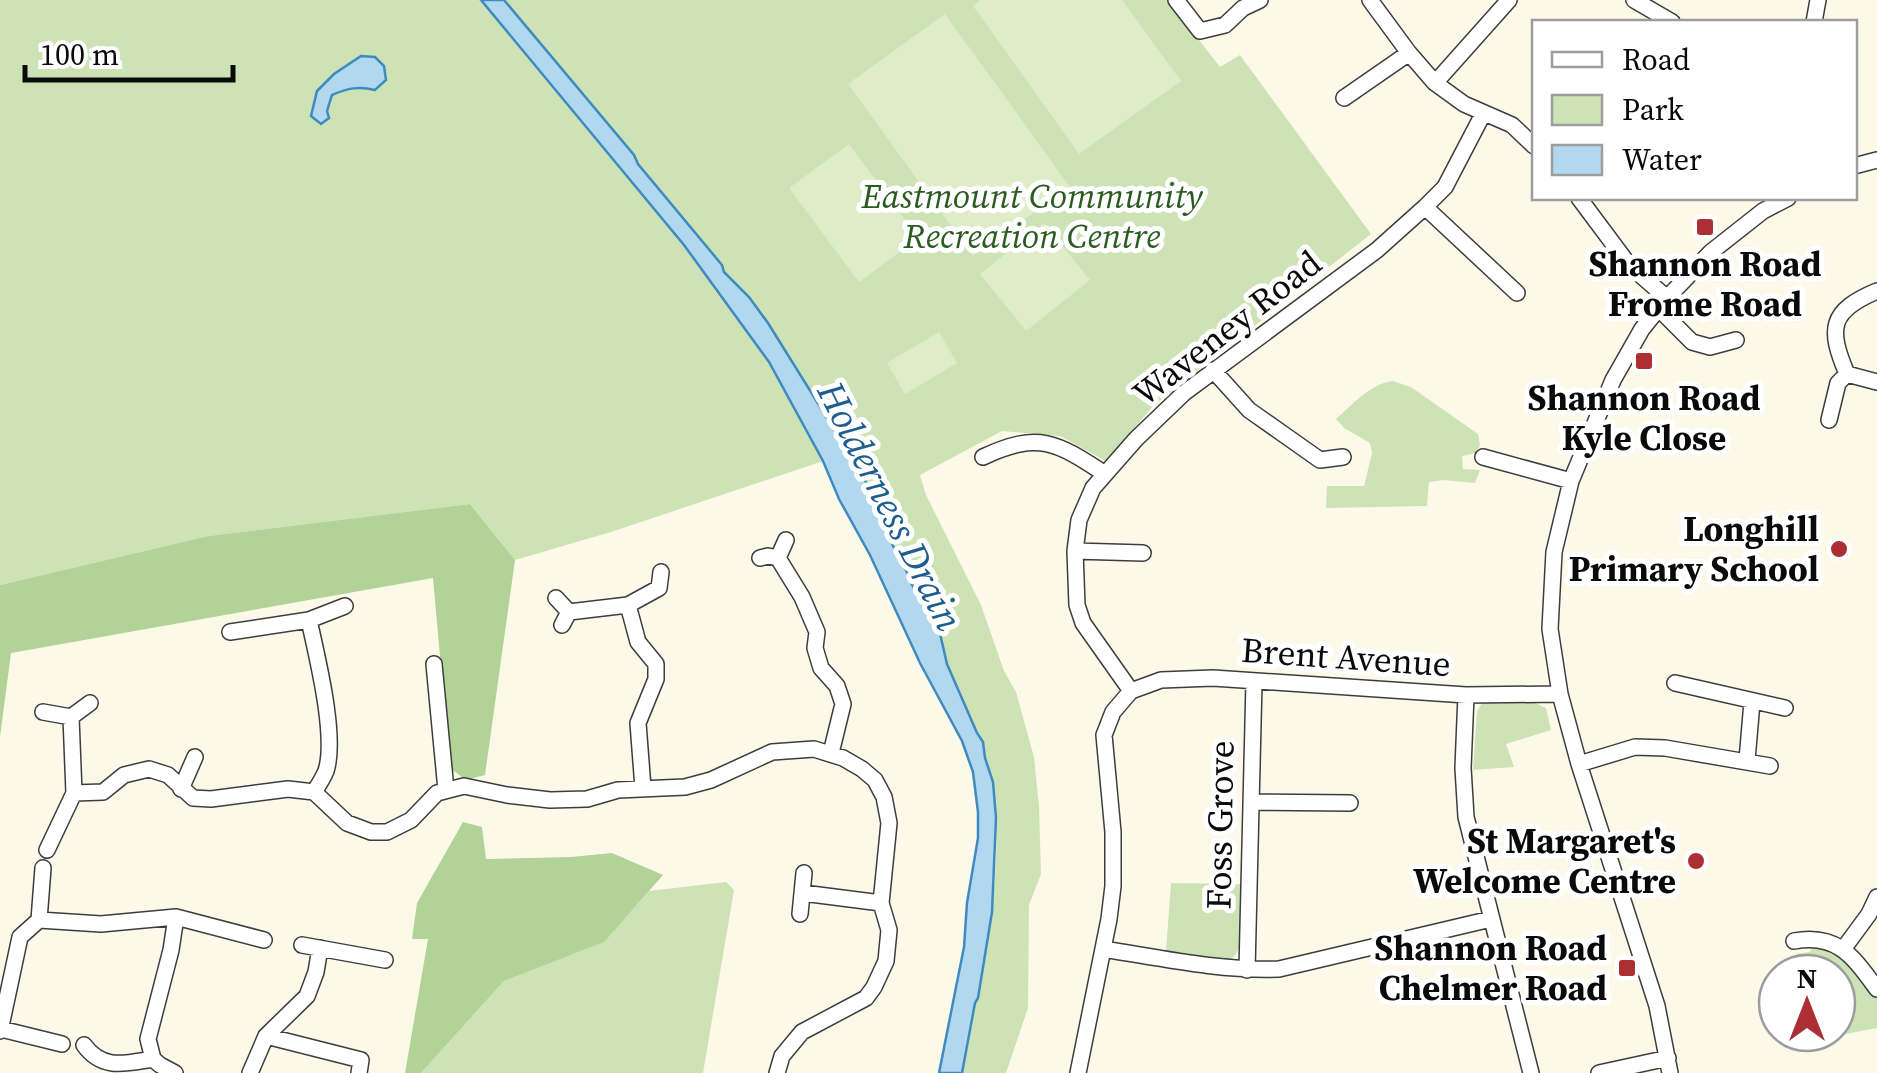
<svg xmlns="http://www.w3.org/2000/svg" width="1877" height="1073" font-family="'Source Serif 4',serif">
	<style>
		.green { fill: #cde3b6 }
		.forest { fill: #b1d397 }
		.pitch { fill: #deecc7 }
		.water { fill: #b2d8f0; stroke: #3f8bc0; stroke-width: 2.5 }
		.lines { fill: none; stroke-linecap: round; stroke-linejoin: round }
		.minor-casing { stroke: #3d3d3d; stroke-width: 18 }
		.minor { stroke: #fff; stroke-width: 15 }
		.poi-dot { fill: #ac2f33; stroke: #fff; stroke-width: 4 }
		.labels { text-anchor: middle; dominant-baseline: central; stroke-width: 10; stroke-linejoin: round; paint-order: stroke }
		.park-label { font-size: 35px; font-style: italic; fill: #2c5b21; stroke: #fff }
		.poi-label { font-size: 35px; font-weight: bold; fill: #0a0a0a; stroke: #fff; text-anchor: end }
		.street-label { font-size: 35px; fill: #0a0a0a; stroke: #fff }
		.water-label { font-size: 38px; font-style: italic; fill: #205d8f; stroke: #fff }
	</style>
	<rect width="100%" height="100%" fill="#fdf9e9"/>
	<path class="green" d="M0 0H481L684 245 769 362 823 461 611 532 515 560 470 504 208 536 0 585Z
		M504 0H1168L1220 67 1240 55 1371 234 1154 405 1106 461 1060 436 1002 431 920 475 926 495 981 605 1004 671 1016 692 1034 757 1039 806 1041 874 1029 905 1028 1008 1006 1073H962L975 1003 978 998C990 923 1008 836 986 762 983 751 984 743 977 733L947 664 939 629 931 619 909 579 908 574 883 527 870 489 768 323 749 297 724 272 722 265 638 164 634 155Z
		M1393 381 1411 387 1478 434 1480 445 1476 453 1462 456 1463 469 1480 470 1475 483 1443 480 1429 482 1427 506 1326 508 1327 486H1364L1372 453 1370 443 1344 428 1336 419C1352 405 1371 383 1393 381Z
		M1491 700 1533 702 1546 708 1551 730 1506 744 1514 767 1473 770 1477 711 1482 703Z
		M726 882 734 890 703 1073H421L504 981 603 942 649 891Z
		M1171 883 1242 884C1242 902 1248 953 1229 960 1216 964 1180 954 1166 951Z
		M1814 945 1844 954 1877 994V1028L1809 1041 1807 1033H1837V973H1803L1801 962 1797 963 1796 954 1810 952Z"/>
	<path class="forest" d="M470 504 515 560 485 775 466 780 450 768 433 578 11 653 0 737V585L208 536Z
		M463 822 482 827 486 859 571 857 612 853 663 875 604 942 504 981 421 1073H405L428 939H412L417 903Z"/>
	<path class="pitch" d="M980 0H1122L1181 81 1079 154 973 6Z
		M945 14 1070 187 973 256 848 84Z
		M849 144 919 238 859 282 789 188Z
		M1044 223 1090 280 1026 331 980 274Z
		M939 332 957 363 905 394 887 363Z"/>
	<path class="water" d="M481 0H504L634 155 638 164 722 265 724 272 749 297 768 323 852 458 870 489 883 527 908 574 909 579 931 619 939 629 947 664 977 733 983 742 985 758 993 782 996 818 992 912 978 998 975 1003 962 1073H939L964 947 967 903 978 838V812L973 772 962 741 920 663 870 555 839 499 823 461 769 362 684 245Z
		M361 56 375 57 384 66 386 80 375 90C359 86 348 88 332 95L327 111 329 118 321 124 311 116 317 91 334 74Z"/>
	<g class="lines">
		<defs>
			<path id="minor" d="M1176 0 1200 31 1225 25 1243 8 1260 0
				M1370 0 1409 53 1435 83 1464 104 1512 125 1534 146
				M1634 0 1672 22
				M1814 22 1818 0
				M1435 83 1509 0
				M1344 98 1409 53
				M1854 166 1877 160
				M1579 198 1629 265 1667 298
				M1425 207 1517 293
				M1877 291C1829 311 1828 329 1847 374L1877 382
				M1658 308 1692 342 1710 347 1736 340
				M1213 370 1249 410 1320 460 1343 457
				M1829 420 1838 383 1847 374
				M983 457C1039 431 1056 442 1105 474
				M1483 457 1571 481
				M1075 551 1143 553
				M760 558 768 556 778 558 786 540
				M778 558 802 597 817 632 815 648 821 668 837 686 843 704 831 753
				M556 598 569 612 562 625
				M628 605 638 642 656 664V679L638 723 643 788
				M569 612 628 605 659 588 661 572
				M309 620C317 657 337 736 326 771 323 778 318 786 314 792
				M230 632 309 620 345 606
				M434 664 446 790
				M1675 683 1785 708
				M1131 691 1083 623 1077 605 1075 551 1079 520 1093 488 1136 439 1184 393 1377 250 1425 207 1445 187 1483 114
				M1466 695 1463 768 1466 817 1531 1073
				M43 712 71 717 90 703
				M1747 760 1752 702
				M1579 764 1635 747 1665 748 1770 766
				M181 789 195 757
				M74 793 103 792 124 775 149 769 168 775 193 798 211 799 288 789 314 792 347 823 371 832H387L411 820 437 793 464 786 507 795 550 800 587 799 618 790 685 787 711 780 772 752 814 749 843 758 862 769 875 780 884 797 889 823 881 903 889 930 886 961 874 987 866 998 802 1032 782 1056 777 1073
				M1251 802 1350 803
				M47 850 74 793 71 717
				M803 893 881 903
				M800 914 804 873
				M39 920 43 868
				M1794 941C1838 933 1853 957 1877 989
				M302 945 385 960
				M1844 948 1869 914 1877 897
				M1103 949C1161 958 1219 971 1279 969L1491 919
				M1247 970 1254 682
				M1 1029 62 1044
				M0 1031 20 937 39 920 101 924 176 917 264 940
				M266 1036 361 1060 359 1073
				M84 1045C103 1071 126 1063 153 1059
				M175 1073 160 1065 153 1059 148 1039 171 950 176 917
				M250 1073 266 1036 307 996 316 972 320 948
				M1078 1073 1109 919 1113 886V832L1104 735 1113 712 1131 691 1161 680 1213 678 1466 695 1560 694
				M1599 1073 1668 1058
				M1670 1073 1657 1006 1579 764 1560 694 1550 629 1554 552 1571 481 1613 380 1642 329 1667 298 1711 252 1763 211 1788 198"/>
		</defs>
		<use href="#minor" class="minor-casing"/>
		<use href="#minor" class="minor"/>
	</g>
	<g class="poi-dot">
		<rect x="1695" y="217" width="20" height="20" rx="5"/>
		<rect x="1634" y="351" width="20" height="20" rx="5"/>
		<circle cx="1839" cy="549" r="10"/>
		<circle cx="1696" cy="861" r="10"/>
		<rect x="1617" y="958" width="20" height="20" rx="5"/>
	</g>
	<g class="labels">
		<g class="park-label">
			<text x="1032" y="196">Eastmount Community<tspan x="1032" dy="40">Recreation Centre</tspan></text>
		</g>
		<g class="poi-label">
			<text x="1705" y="264" text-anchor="middle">Shannon Road<tspan x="1705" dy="40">Frome Road</tspan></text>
			<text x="1644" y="398" text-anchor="middle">Shannon Road<tspan x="1644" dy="40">Kyle Close</tspan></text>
			<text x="1819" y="529">Longhill<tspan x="1819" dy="40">Primary School</tspan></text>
			<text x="1676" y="841">St Margaret's<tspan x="1676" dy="40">Welcome Centre</tspan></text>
			<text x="1607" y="948">Shannon Road<tspan x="1607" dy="40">Chelmer Road</tspan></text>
		</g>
		<g class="street-label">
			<text transform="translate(1227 328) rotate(-38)">Waveney Road</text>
			<text transform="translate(1346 657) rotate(4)">Brent Avenue</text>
			<text transform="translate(1220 825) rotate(-89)">Foss Grove</text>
		</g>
		<g class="water-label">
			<text transform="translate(890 506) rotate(63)">Holderness Drain</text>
		</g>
	</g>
	<rect x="1532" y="20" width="325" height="180" fill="#ffffff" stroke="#9d9d9d" stroke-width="2.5"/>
	<rect x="1552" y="52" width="50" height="15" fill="#ffffff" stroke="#9d9d9d" stroke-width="2.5"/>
	<text x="1622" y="70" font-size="30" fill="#0a0a0a">Road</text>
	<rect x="1552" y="95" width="50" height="30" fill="#cde3b6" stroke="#9d9d9d" stroke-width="2.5"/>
	<text x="1622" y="120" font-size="30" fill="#0a0a0a">Park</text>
	<rect x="1552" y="145" width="50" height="30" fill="#b2d8f0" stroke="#9d9d9d" stroke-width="2.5"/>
	<text x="1622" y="170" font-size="30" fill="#0a0a0a">Water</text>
	<g transform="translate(1807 1003)"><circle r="48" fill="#ffffff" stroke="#9d9d9d" stroke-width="2.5"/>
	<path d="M0-8L18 38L0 25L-18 38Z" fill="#ac2f33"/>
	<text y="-15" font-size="28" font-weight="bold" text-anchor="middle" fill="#0a0a0a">N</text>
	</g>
	<path d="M25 65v15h208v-15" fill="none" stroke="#0a0a0a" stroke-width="5"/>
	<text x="40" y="65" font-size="30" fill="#0a0a0a" stroke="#ffffff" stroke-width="8" paint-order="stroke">100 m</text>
</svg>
